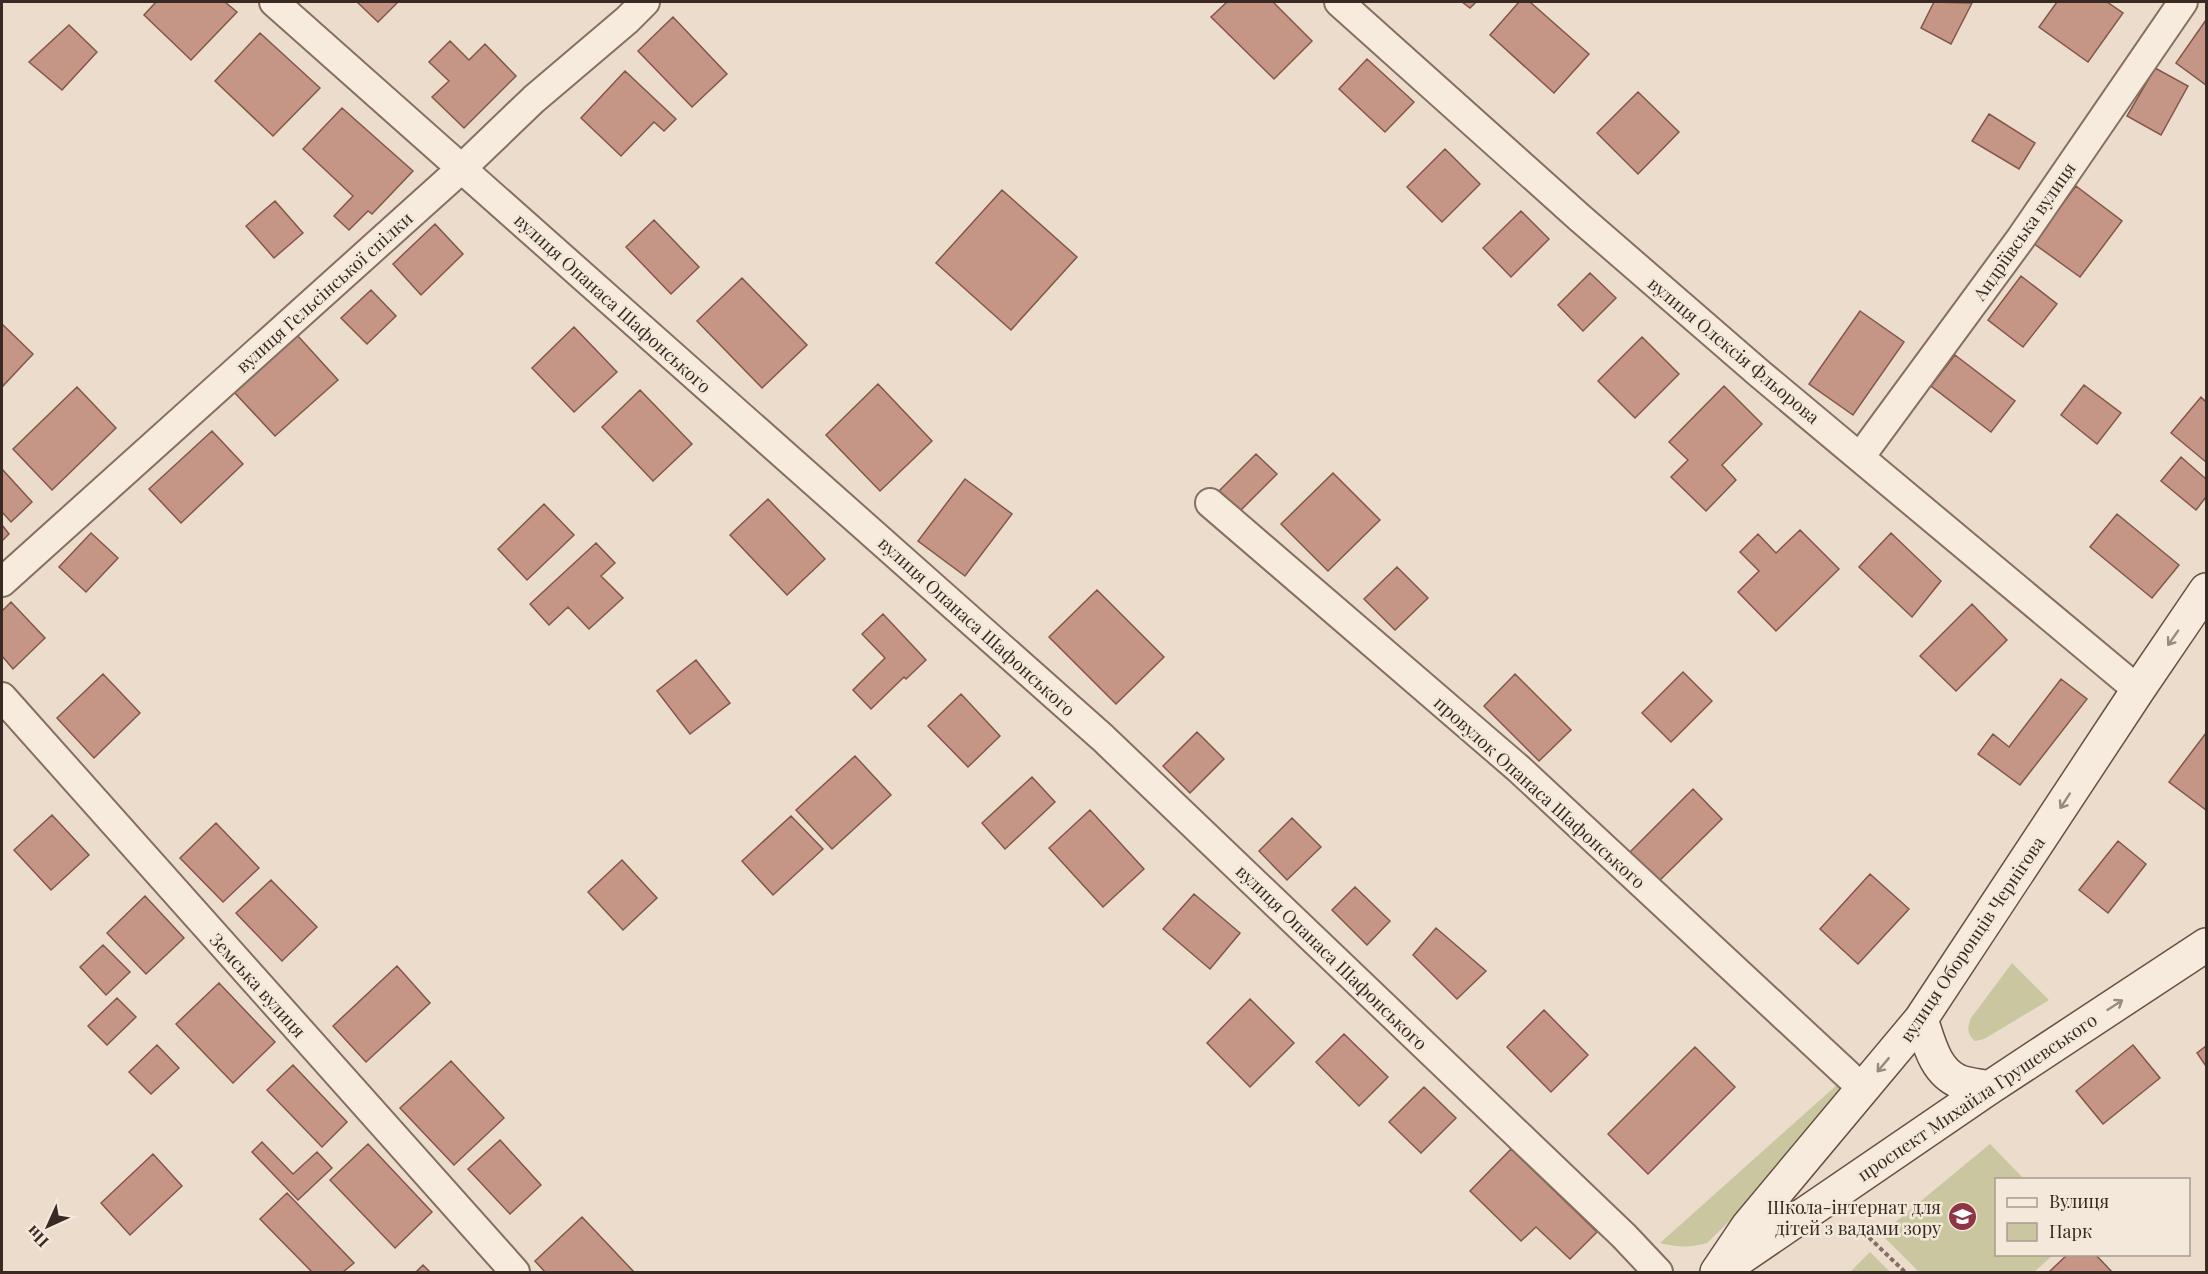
<svg xmlns="http://www.w3.org/2000/svg" width="2208" height="1274" font-family="'Playfair Display',serif">
	<style>
		.green { fill: #c8c79f }
		.building { fill: #c59585; stroke: #835749; stroke-width: 1.5 }
		.lines { fill: none; stroke-linecap: round; stroke-linejoin: round }
		.minor-casing { stroke: #866f60; stroke-width: 32 }
		.secondary-casing { stroke: #685043; stroke-width: 36 }
		.path { stroke: #866f60; stroke-width: 4; stroke-dasharray: 4.5 3; stroke-linecap: butt }
		.minor { stroke: #f6ebdd; stroke-width: 28 }
		.secondary { stroke: #f6ebdd; stroke-width: 33 }
		.oneway { stroke: #978a80 }
		.labels { text-anchor: middle; dominant-baseline: central; stroke-width: 5; stroke-linejoin: round; paint-order: stroke }
		.street-label { font-size: 18px; fill: #382a22; stroke: #f3e8da }
		.poi-label { font-size: 18px; fill: #382a22; stroke: #f3e8da; text-anchor: end }
	</style>
	<rect width="100%" height="100%" fill="#ebdccb"/>
	<path class="green" d="M2012 963 2049 1000 1984 1039 1975 1041C1967 1034 1967 1028 1971 1018Z
		M1838 1084 1840 1094 1782 1169 1707 1243C1690 1248 1677 1247 1660 1243Z
		M1990 1144 2024 1179 1996 1180V1254L2053 1255 2034 1272H1919L1881 1234Z
		M1870 1252 1890 1272H1850Z"/>
	<path class="building" d="M156 2H225L237 12 191 60 144 15Z
		M357 2H398L378 22Z
		M1227 2H1273L1312 41 1274 79 1211 17Z
		M1462 2H1476L1470 8Z
		M1519 2H1530L1589 54 1554 93 1490 35Z
		M1934 2 1972 3 1951 44 1921 28Z
		M2057 2H2107L2123 13 2088 62 2039 27Z
		M673 17 727 74 692 107 638 51Z
		M2206 20V85L2176 63Z
		M69 25 97 52 62 90 29 62Z
		M260 33 320 88 273 136 215 81Z
		M450 41 469 60 485 44 516 76 464 128 432 97 449 81 429 62Z
		M1367 59 1414 102 1385 132 1339 89Z
		M2155 68 2188 86 2161 135 2127 116Z
		M625 71 676 119 664 131 654 122 621 156 581 118Z
		M1638 92 1679 132 1638 174 1597 133Z
		M342 108 413 171 372 214 368 211 349 230 334 216 353 196 303 149Z
		M1989 114 2035 143 2019 169 1972 141Z
		M1445 149 1480 184 1442 222 1407 187Z
		M2076 186 2122 221 2080 277 2033 243Z
		M1002 190 1077 257 1011 330 936 263Z
		M275 201 303 233 274 258 246 226Z
		M1521 211 1549 239 1511 277 1483 248Z
		M654 220 699 267 671 294 626 247Z
		M435 224 463 254 421 295 393 264Z
		M1590 273 1616 298 1583 331 1558 305Z
		M2021 276 2057 304 2023 347 1988 320Z
		M742 278 807 345 762 388 697 321Z
		M371 290 396 316 367 344 341 318Z
		M1860 311 1904 342 1853 415 1809 384Z
		M2 324 33 354 2 387Z
		M574 327 617 372 574 412 532 368Z
		M297 335 338 380 275 436 234 392Z
		M1642 337 1679 374 1635 418 1598 381Z
		M1955 355 2015 401 1991 432 1931 386Z
		M878 384 932 441 880 491 826 435Z
		M2084 385 2121 413 2097 444 2061 415Z
		M1724 386 1762 424 1722 465 1736 480 1706 511 1671 477 1688 460 1669 442Z
		M77 387 116 428 52 490 13 449Z
		M640 390 692 444 653 481 602 427Z
		M2201 397 2206 402V462L2171 433Z
		M212 431 243 464 181 523 149 489Z
		M1256 454 1277 474 1239 512 1218 492Z
		M2181 457 2206 479V497L2196 510 2161 481Z
		M2 469 32 502 11 522 2 512Z
		M1333 473 1380 520 1328 571 1281 524Z
		M965 479 1012 514 965 576 918 541Z
		M768 499 825 559 787 595 730 535Z
		M544 504 574 535 527 580 498 549Z
		M2117 514 2179 565 2152 598 2090 547Z
		M2 525 9 534 2 541Z
		M1800 530 1839 569 1776 631 1738 592 1759 571 1740 552 1758 534 1776 553Z
		M91 533 118 558 86 592 59 567Z
		M1891 533 1941 581 1912 617 1859 567Z
		M596 543 615 563 601 576 623 598 589 629 568 607 549 625 530 604Z
		M1397 567 1428 598 1395 630 1364 599Z
		M1097 590 1164 657 1116 704 1049 637Z
		M11 602 45 638 13 669 2 656V611Z
		M1972 604 2007 640 1956 691 1920 656Z
		M883 614 926 660 906 679 904 677 871 709 853 690 885 658 862 634Z
		M696 660 730 703 690 734 657 691Z
		M1683 672 1712 701 1671 742 1642 713Z
		M103 674 140 713 94 758 57 718Z
		M1515 674 1571 730 1539 761 1484 706Z
		M2061 679 2087 699 2020 785 1978 754 1993 734 2009 747Z
		M961 694 1000 736 968 767 928 726Z
		M1197 732 1224 759 1190 793 1163 766Z
		M2206 733V810L2169 782Z
		M855 756 891 795 832 849 796 810Z
		M1032 777 1055 802 1005 849 982 823Z
		M1693 789 1722 819 1654 886 1625 857Z
		M1090 810 1144 869 1103 907 1049 848Z
		M52 815 89 855 51 890 14 850Z
		M791 816 823 849 773 895 742 861Z
		M1292 818 1321 847 1287 880 1259 851Z
		M216 823 259 868 223 902 180 858Z
		M2118 841 2146 864 2108 913 2079 890Z
		M622 860 657 898 623 930 588 892Z
		M1870 874 1909 909 1858 964 1820 929Z
		M271 880 317 927 282 961 236 913Z
		M1355 887 1390 921 1367 945 1332 910Z
		M1194 894 1240 933 1210 969 1163 929Z
		M145 896 184 938 146 974 107 933Z
		M1436 928 1486 971 1457 999 1413 955Z
		M103 945 130 972 106 995 80 967Z
		M397 966 430 1003 366 1062 333 1026Z
		M219 983 275 1042 233 1083 176 1024Z
		M117 998 136 1017 107 1045 88 1026Z
		M1250 999 1294 1043 1250 1087 1207 1043Z
		M1544 1010 1588 1055 1551 1092 1507 1047Z
		M1344 1034 1388 1077 1359 1106 1316 1062Z
		M157 1045 179 1068 151 1094 129 1072Z
		M2133 1045 2160 1078 2103 1124 2076 1091Z
		M2206 1046V1066L2197 1053Z
		M1695 1047 1735 1087 1648 1174 1608 1134Z
		M451 1061 504 1118 454 1165 400 1108Z
		M293 1065 347 1122 322 1147 267 1090Z
		M1424 1087 1456 1118 1421 1153 1389 1122Z
		M500 1140 541 1185 510 1214 468 1169Z
		M262 1142 293 1174 317 1152 332 1168 298 1200 252 1152Z
		M368 1144 432 1212 395 1248 330 1180Z
		M1511 1149 1597 1232 1570 1259 1536 1227 1521 1241 1470 1191Z
		M153 1154 182 1186 130 1235 101 1203Z
		M287 1193 354 1263 343 1272H312L260 1219Z
		M582 1217 634 1272H545L535 1261Z
		M2068 1254H2095L2112 1272H2049Z
		M423 1265 430 1272H416Z"/>
	<g class="lines">
		<defs>
			<path id="minor" d="M274 2 1103 738 1624 1236 1658 1272
				M1339 2 1580 218 1760 374 2138 690
				M1860 457 2021 238 2183 2
				M1210 503 1519 769 1863 1089
				M2 582 461 169 534 99 627 20 645 2
				M2 697 515 1272"/>
			<path id="secondary" d="M1921 1019C1929 1043 1935 1072 1960 1082 1969 1085 1980 1086 1989 1088
				M1730 1265 1989 1088 2206 945
				M1717 1272 1748 1226 1921 1019 2138 690 2206 590"/>
		</defs>
		<use href="#minor" class="minor-casing"/>
		<use href="#secondary" class="secondary-casing"/>
		<path class="path" d="M1858 1227 1905 1272"/>
		<use href="#minor" class="minor"/>
		<use href="#secondary" class="secondary"/>
	</g>
	<defs><path id="oneway-shaft" d="M-6 0H5M1.5-3L5.5 0L1.5 3" fill="none" stroke-width="1.6" stroke-linecap="round" stroke-linejoin="round" transform="scale(1.5)"/></defs>
	<g class="oneway">
		<use href="#oneway-shaft" transform="translate(2173 638) rotate(125)"/>
		<use href="#oneway-shaft" transform="translate(2065 801) rotate(123)"/>
		<use href="#oneway-shaft" transform="translate(2115 1005) rotate(-33)"/>
		<use href="#oneway-shaft" transform="translate(1883 1065) rotate(130)"/>
	</g>
	<defs>
		<symbol id="school-disc" viewBox="-11 -11 22 22"><circle r="9.5" fill="#8f3645" stroke="#f3e8da"/><path d="M0-5L7-2L0 1L-7-2ZM-4 1L0 2.5L4 1V4Q0 6-4 4Z" fill="#fff"/></symbol>
	</defs>
	<g fill-rule="evenodd">
		<use href="#school-disc" x="1946" y="1200" width="33" height="33"/>
	</g>
	<g class="labels">
		<g class="street-label">
			<text transform="translate(2024 231) rotate(-55)">Андріївська вулиця</text>
			<text transform="translate(324 292) rotate(-42)">вулиця Гельсінської спілки</text>
			<text transform="translate(613 303) rotate(42)">вулиця Опанаса Шафонського</text>
			<text transform="translate(1734 350) rotate(40)">вулиця Олексія Фльорова</text>
			<text transform="translate(977 626) rotate(42)">вулиця Опанаса Шафонського</text>
			<text transform="translate(1540 792) rotate(42)">провулок Опанаса Шафонського</text>
			<text transform="translate(1972 939) rotate(-56)">вулиця Оборонців Чернігова</text>
			<text transform="translate(1332 957) rotate(44)">вулиця Опанаса Шафонського</text>
			<text transform="translate(258 985) rotate(48)">Земська вулиця</text>
			<text transform="translate(1977 1097) rotate(-34)">проспект Михайла Грушевського</text>
		</g>
		<g class="poi-label">
			<text x="1941" y="1207">Школа-інтернат для<tspan x="1941" dy="21">дітей з вадами зору</tspan></text>
		</g>
	</g>
	<rect width="2208" height="1274" fill="none" stroke="#382a22" stroke-width="6"/>
	<rect x="1995" y="1178" width="195" height="78" fill="#f3e8da" stroke="#a89c90" stroke-width="1.5"/>
	<rect x="2007" y="1198" width="30" height="9" fill="#f6ebdd" stroke="#a89c90" stroke-width="1.5"/>
	<text x="2049" y="1208" font-size="18" fill="#382a22">Вулиця</text>
	<rect x="2007" y="1223" width="30" height="18" fill="#c8c79f" stroke="#a89c90" stroke-width="1.5"/>
	<text x="2049" y="1238" font-size="18" fill="#382a22">Парк</text>
	<g transform="translate(48 1226) rotate(225)" stroke="#f3e8da" stroke-width="4.5" paint-order="stroke">
	<path d="M0-4.5L10 22L0 15L-10 22Z" fill="#382a22"/>
	<text y="-9" font-size="16" font-weight="bold" text-anchor="middle" fill="#382a22">Пн</text>
	</g>
</svg>
